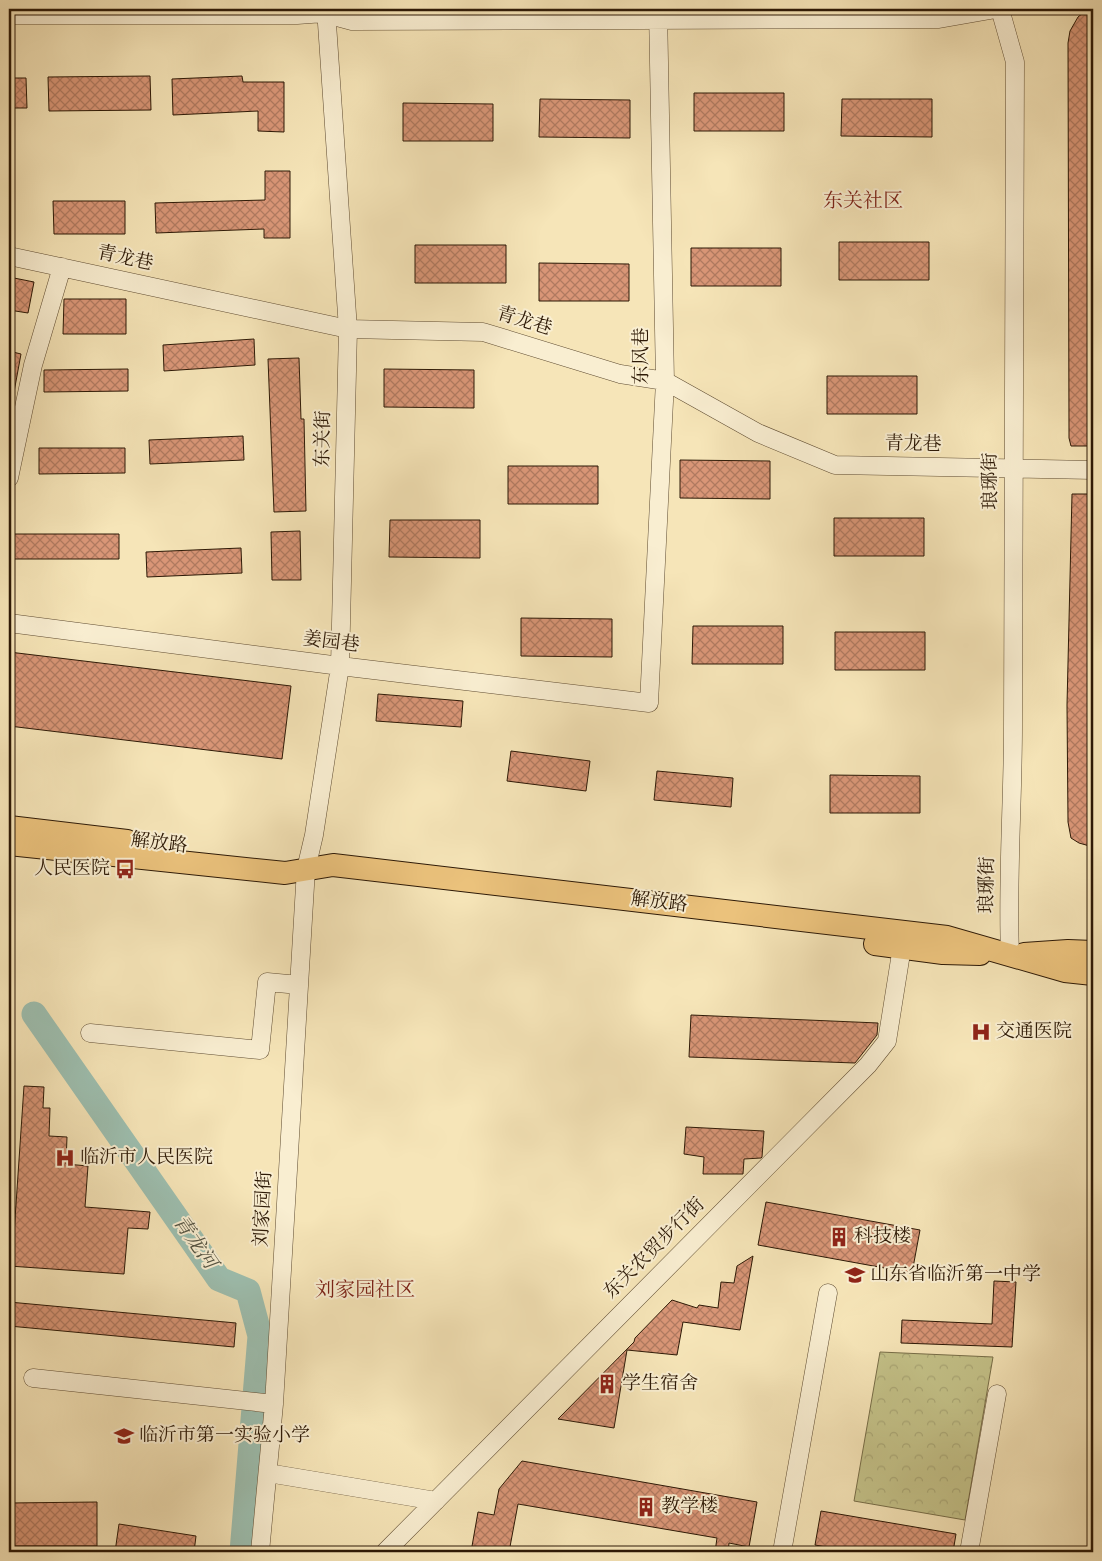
<svg xmlns="http://www.w3.org/2000/svg" width="1102" height="1561" font-family="'Sorts Mill Goudy','Noto Serif SC',serif">
	<style>
		.park { fill: url(#park-crowns); stroke: #786e48 }
		.lines { fill: none; stroke-linecap: round; stroke-linejoin: round }
		.river { stroke: #9dbfb0; stroke-width: 25 }
		.building { fill: url(#building-cross-hatch); stroke: #2d1906 }
		.minor-casing { stroke: #5f4c32; stroke-width: 19 }
		.major-casing { stroke: #2d1906; stroke-width: 24 }
		.minor { stroke: #f9eed1; stroke-width: 18 }
		.major { stroke: #ebc27c; stroke-width: 22 }
		.labels { text-anchor: middle; dominant-baseline: central; stroke-width: 4; stroke-linejoin: round; paint-order: stroke }
		.street-label { font-size: 19px; fill: #2d1906; stroke: #f9eed1 }
		.poi-label { font-size: 19px; fill: #2d1906; stroke: #f9eed1; text-anchor: start }
		.neighbourhood-label { font-size: 20px; fill: #7a1f14; stroke: #f9eed1 }
		.water-label { font-size: 20px; font-style: italic; fill: #545342; stroke: #f9eed1 }
	</style>
	<defs>
		<pattern id="park-crowns" width="20" height="18" patternUnits="userSpaceOnUse" patternTransform="scale(1.25)"><rect width="20" height="18" fill="#c4c289"/><path d="M2 6a3 3 0 1 1 6 0M12 15a3 3 0 1 1 6 0" fill="none" stroke="#a9a675"/></pattern>
		<pattern id="building-cross-hatch" width="8" height="8" patternUnits="userSpaceOnUse" patternTransform="scale(1.25)"><rect width="8" height="8" fill="#d99677"/><path d="M0 0l8 8M0 8l8-8" fill="none" stroke="#b07a60"/></pattern>
	</defs>
	<rect width="100%" height="100%" fill="#f6e5b8"/>
	<filter id="stains"><feTurbulence type="fractalNoise" baseFrequency=".004" numOctaves="4"/><feColorMatrix values="0 0 0 0 .2 0 0 0 0 .09 0 0 0 0 .02 0 0 0 .5 -.17"/></filter>
	<radialGradient id="worn" r=".72"><stop offset=".6" stop-color="#630" stop-opacity="0"/><stop offset="1" stop-color="#630" stop-opacity=".3"/></radialGradient>
	<path class="park" d="M880 1352 993 1357 965 1520 854 1501Z"/>
	<g class="lines">
		<path class="river" d="M34 1014 219 1279 248 1291 260 1336 242 1552"/>
	</g>
	<path class="building" d="M1088 9H1093V446H1071L1069 438 1068 43 1070 31 1078 17Z
		M150 76 151 110 49 111 48 77Z
		M242 76 243 82H284V132L258 131V111L173 115 172 79Z
		M9 78H26L27 108H9Z
		M694 93H784V131H694Z
		M540 99 630 100V138L539 137Z
		M842 99H932V137L841 136Z
		M403 103 493 104V141H403Z
		M265 171H290V238H264V229L156 233 155 203 265 200Z
		M53 201H125V234H54Z
		M839 242H929V280H839Z
		M415 245H506V283H415Z
		M691 248H781V286H691Z
		M539 263 629 264V301H539Z
		M9 277 34 282 28 313 9 310Z
		M64 299H126V334H63Z
		M254 339 255 365 164 371 163 345Z
		M9 351 21 354 14 392 9 391Z
		M299 358 301 419H304L306 511 274 512 268 359Z
		M128 369V391L44 392V370Z
		M384 369 474 370V408L384 407Z
		M827 376H917V414H827Z
		M243 436 244 460 150 464 149 440Z
		M39 448H125V473L39 474Z
		M680 460 770 461V499L680 498Z
		M508 466H598V504H508Z
		M1072 494H1093V847L1079 843 1071 838 1068 822 1067 705Z
		M834 518H924V556H834Z
		M390 520H480V558L389 557Z
		M300 531 301 580H272L271 532Z
		M9 534H119V559H9Z
		M241 548 242 573 147 577 146 552Z
		M521 618 612 619V657L521 656Z
		M693 626H783V664H692Z
		M835 632H925V670H835Z
		M9 652 291 686 282 759 9 726Z
		M378 694 463 701 461 727 376 721Z
		M511 751 590 761 586 791 507 781Z
		M657 771 733 778 731 807 654 800Z
		M830 775 920 776V813H830Z
		M691 1015 878 1023 877 1035 855 1063 689 1057Z
		M24 1086 44 1087 43 1108H50L49 1136 67 1137 66 1164 88 1166 85 1207 150 1212 148 1229 128 1228 124 1274 9 1266V1234H14Z
		M686 1127 764 1131 762 1157 761 1158 744 1159 743 1174H703L704 1157 684 1154Z
		M766 1202 920 1230 912 1273 758 1245Z
		M753 1256 740 1330 683 1322 677 1355 627 1350 614 1428 558 1419 634 1342 635 1338 672 1300 697 1308 699 1305 718 1308 721 1282 734 1283 737 1266Z
		M994 1281 1016 1282 1012 1347 901 1343 902 1320 992 1324Z
		M9 1302 236 1323 234 1347 9 1326Z
		M522 1461 757 1502 749 1547 729 1543 728 1552H715L717 1538 518 1504 509 1552H471L478 1512 494 1515 499 1489Z
		M97 1502V1546H9V1503Z
		M821 1511 956 1534 953 1552H856L815 1545Z
		M119 1524 196 1536 194 1552H115Z"/>
	<g class="lines">
		<defs>
			<path id="minor" d="M1000 9 1015 62C1014 283 1012 504 1013 726 1013 802 1007 878 1010 955
				M326 14 352 21 939 19 996 9
				M9 15H297L338 12
				M9 256 348 329 483 332 620 374 665 381 758 433 835 465 1093 470
				M9 478 33 365 62 267
				M9 623 340 666 649 703 665 381 658 9
				M90 1033 260 1050 267 982 299 985
				M33 1378 274 1404
				M268 1473 436 1501
				M260 1552 274 1404 306 869 314 835 340 666 348 329 326 9
				M385 1552 868 1065 887 1041 902 947
				M782 1552 828 1293
				M969 1552 997 1394"/>
			<path id="major" d="M9 827 127 841
				M9 844 285 873 333 865 947 937 1065 971 1093 974
				M875 944 943 953 980 954
				M1024 954 1068 951 1093 952"/>
		</defs>
		<use href="#minor" class="minor-casing"/>
		<use href="#major" class="major-casing"/>
		<use href="#minor" class="minor"/>
		<use href="#major" class="major"/>
	</g>
	<defs>
		<symbol id="bus-bare" viewBox="-9 -9 18 18"><path d="M-5-6H5V4H4V6H2V4H-2V6H-4V4H-5ZM-3.5-4V0h7V-4ZM-3.5 1.2v1.5H-2V1.2ZM2 1.2v1.5H3.5V1.2Z" fill="#8f2418" stroke="#f9eed1" stroke-width="2.5" paint-order="stroke"/></symbol>
		<symbol id="hospital-bare" viewBox="-9 -9 18 18"><path d="M-5-5h3v3.5h4V-5h3V5h-3V1.5h-4V5h-3Z" fill="#8f2418" stroke="#f9eed1" stroke-width="2.5" paint-order="stroke"/></symbol>
		<symbol id="building-bare" viewBox="-9 -9 18 18"><path d="M-4-6H4V6H1V3H-1V6H-4ZM-2.5-4.3h1.7v1.8h-1.7ZM.8-4.3h1.7v1.8H.8ZM-2.5-1h1.7V.8h-1.7ZM.8-1h1.7V.8H.8Z" fill="#8f2418" stroke="#f9eed1" stroke-width="2.5" paint-order="stroke"/></symbol>
		<symbol id="school-bare" viewBox="-9 -9 18 18"><path d="M0-5L7-2L0 1L-7-2ZM-4 1L0 2.5L4 1V4Q0 6-4 4Z" fill="#8f2418" stroke="#f9eed1" stroke-width="2.5" paint-order="stroke"/></symbol>
	</defs>
	<g fill-rule="evenodd">
		<use href="#bus-bare" x="111" y="855" width="28" height="28"/>
		<use href="#hospital-bare" x="967" y="1018" width="28" height="28"/>
		<use href="#hospital-bare" x="51" y="1144" width="28" height="28"/>
		<use href="#building-bare" x="825" y="1223" width="28" height="28"/>
		<use href="#school-bare" x="841" y="1261" width="28" height="28"/>
		<use href="#building-bare" x="593" y="1370" width="28" height="28"/>
		<use href="#school-bare" x="110" y="1422" width="28" height="28"/>
		<use href="#building-bare" x="632" y="1493" width="28" height="28"/>
	</g>
	<g class="labels">
		<g class="street-label">
			<text transform="translate(125 259) rotate(12)">青龙巷</text>
			<text transform="translate(524 322) rotate(17)">青龙巷</text>
			<text transform="translate(642 356) rotate(-90)">东风巷</text>
			<text transform="translate(324 439) rotate(-89)">东关街</text>
			<text transform="translate(913 445) rotate(1)">青龙巷</text>
			<text transform="translate(991 481) rotate(-90)">琅琊街</text>
			<text transform="translate(331 643) rotate(7)">姜园巷</text>
			<text transform="translate(159 844) rotate(7)">解放路</text>
			<text transform="translate(988 885) rotate(-89)">琅琊街</text>
			<text transform="translate(659 903) rotate(7)">解放路</text>
			<text transform="translate(264 1209) rotate(-87)">刘家园街</text>
			<text transform="translate(655 1249) rotate(-45)">东关农贸步行街</text>
		</g>
		<g class="poi-label">
			<text x="110" y="869" text-anchor="end">人民医院</text>
			<text x="996" y="1032">交通医院</text>
			<text x="80" y="1158">临沂市人民医院</text>
			<text x="854" y="1237">科技楼</text>
			<text x="870" y="1275">山东省临沂第一中学</text>
			<text x="622" y="1384">学生宿舍</text>
			<text x="139" y="1436">临沂市第一实验小学</text>
			<text x="661" y="1507">教学楼</text>
		</g>
		<g class="neighbourhood-label">
			<text x="863" y="202">东关社区</text>
			<text x="365" y="1291">刘家园社区</text>
		</g>
		<g class="water-label">
			<text transform="translate(194 1243) rotate(55)">青龙河</text>
		</g>
	</g>
	<rect width="1102" height="1561" fill="none" stroke="#f6e5b8" stroke-width="30"/>
	<rect x="10" y="10" width="1082" height="1541" fill="none" stroke="#2d1906" stroke-width="2.5"/>
	<rect x="15" y="15" width="1072" height="1531" fill="none" stroke="#2d1906"/>
	<rect width="100%" height="100%" filter="url(#stains)"/>
	<rect width="100%" height="100%" fill="url(#worn)"/>
</svg>
